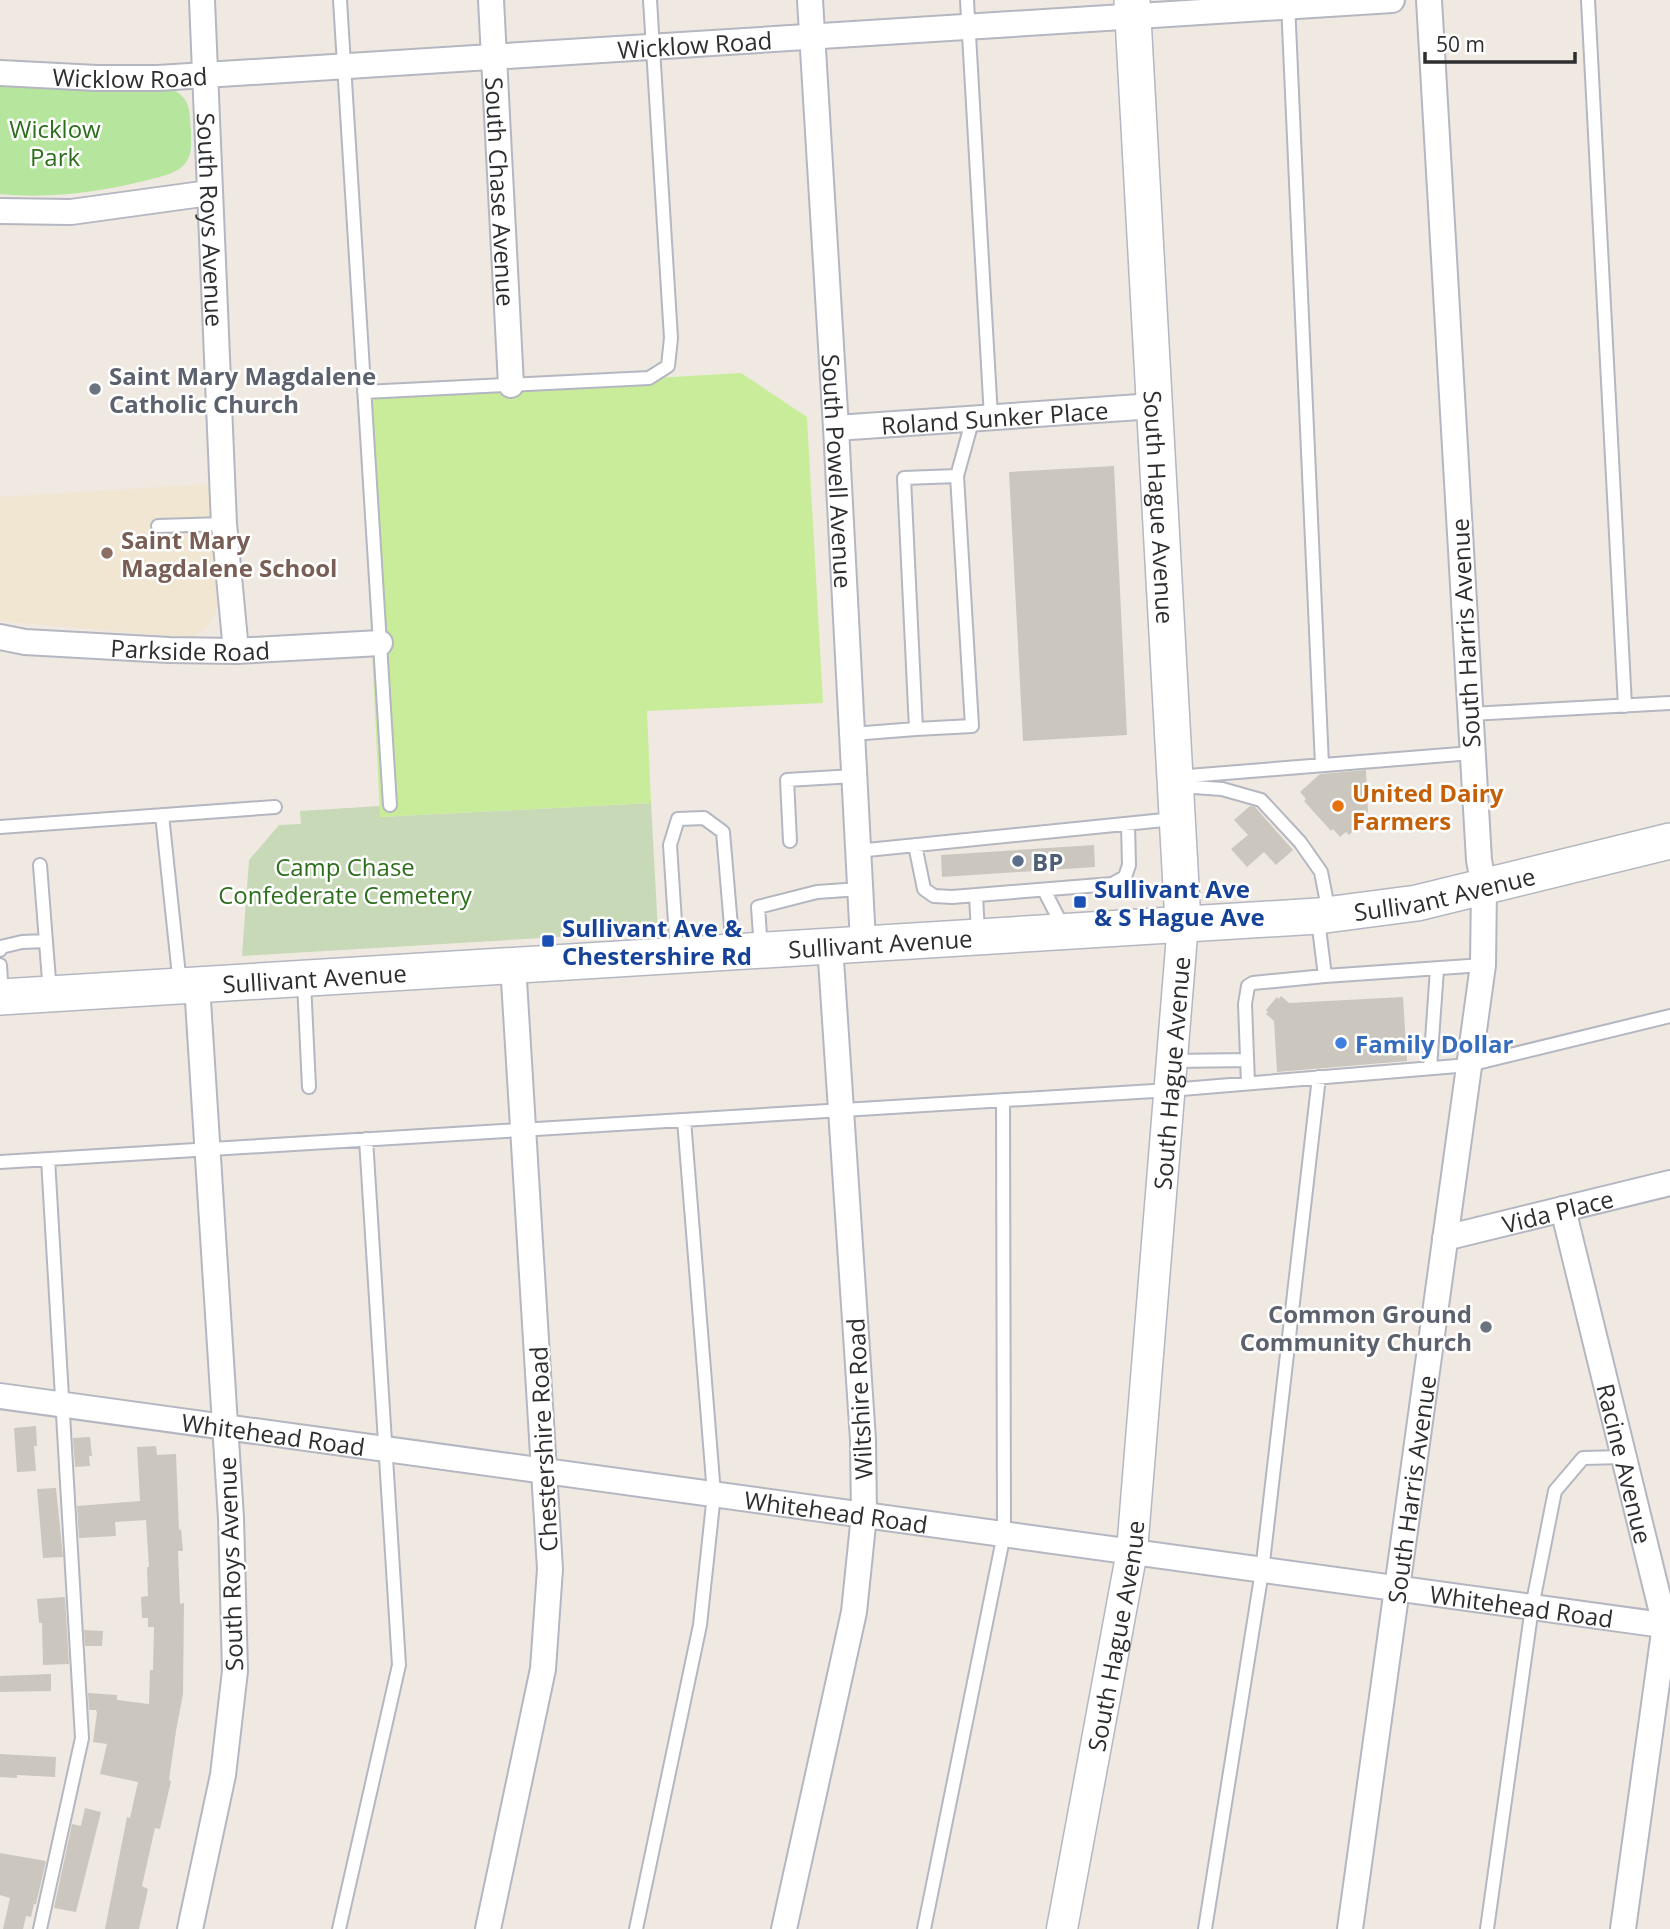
<svg xmlns="http://www.w3.org/2000/svg" width="1670" height="1929" font-family="'Open Sans',sans-serif">
	<style>
		.education { fill: #f0e6d1 }
		.green { fill: #b6e59e }
		.cemetery { fill: #c8d9b8 }
		.pitch { fill: #c9ec9a }
		.building { fill: #cbc7bf }
		.lines { fill: none; stroke-linecap: round; stroke-linejoin: round }
		.service-casing { stroke: #b4b7c1; stroke-width: 16 }
		.minor-casing { stroke: #b4b7c1; stroke-width: 28 }
		.tertiary-casing { stroke: #b4b7c1; stroke-width: 33 }
		.secondary-casing { stroke: #b4b7c1; stroke-width: 38 }
		.service { stroke: #fff; stroke-width: 12 }
		.minor { stroke: #fff; stroke-width: 24 }
		.tertiary { stroke: #fff; stroke-width: 30 }
		.secondary { stroke: #fff; stroke-width: 35 }
		.worship-dot { fill: #6b7280; stroke: #fff; stroke-width: 2.5 }
		.education-dot { fill: #8d6e63; stroke: #fff; stroke-width: 2.5 }
		.food-dot { fill: #e8710a; stroke: #fff; stroke-width: 2.5 }
		.service-dot { fill: #5c6f8a; stroke: #fff; stroke-width: 2.5 }
		.transit-dot { fill: #1a4fb4; stroke: #fff; stroke-width: 2.5 }
		.shop-dot { fill: #3f7fe0; stroke: #fff; stroke-width: 2.5 }
		.labels { text-anchor: middle; dominant-baseline: central; stroke-width: 5; stroke-linejoin: round; paint-order: stroke }
		.street-label { font-size: 24px; fill: #2e2e2e; stroke: #fff }
		.park-label { font-size: 24px; fill: #2c6e1b; stroke: #fff }
		.worship-label { font-size: 24px; font-weight: bold; fill: #5b616d; stroke: #fff; text-anchor: start }
		.education-label { font-size: 24px; font-weight: bold; fill: #785e54; stroke: #fff; text-anchor: start }
		.food-label { font-size: 24px; font-weight: bold; fill: #c56008; stroke: #fff; text-anchor: start }
		.service-label { font-size: 24px; font-weight: bold; fill: #4e5e75; stroke: #fff; text-anchor: start }
		.transit-label { font-size: 24px; font-weight: bold; fill: #164399; stroke: #fff; text-anchor: start }
		.shop-label { font-size: 24px; font-weight: bold; fill: #366cbe; stroke: #fff; text-anchor: start }
	</style>
	<rect width="100%" height="100%" fill="#efe9e1"/>
	<path class="education" d="M209 484 217 609 208 627 191 638 0 621V497Z"/>
	<path class="green" d="M0 83 169 87C191 99 189 107 191 131 191 144 193 156 183 166 174 174 160 177 148 180 100 192 50 199 0 194Z"/>
	<path class="cemetery" d="M651 803 658 931 242 956 249 860 279 825 301 824 300 811 380 806V817Z"/>
	<path class="pitch" d="M741 373 807 417 823 703 647 711 651 803 380 817 360 395Z"/>
	<path class="building" d="M1114 466 1127 735 1023 741 1009 472Z
		M1366 770 1368 812 1361 818 1364 821 1349 835 1346 832 1340 837 1333 829 1331 831 1304 801 1306 799 1300 792 1320 774Z
		M1250 806 1255 807 1293 850 1276 865 1264 852 1247 867 1231 849 1248 835 1234 820Z
		M1094 845 1095 867 942 877 941 855Z
		M1281 996 1289 1003 1403 997 1407 1061 1277 1072 1274 1021 1266 1014 1268 1012 1266 1010 1277 997 1279 999Z
		M36 1426 37 1446H34L36 1471 17 1472 14 1428Z
		M90 1437 92 1456H89L90 1466 75 1467 73 1438Z
		M156 1446 157 1455 176 1454 179 1530 181 1529 183 1551H178L180 1604 184 1603 183 1694 176 1731 169 1780 171 1781 160 1829 155 1828 142 1886 148 1889 139 1929H105L127 1817 130 1818 138 1782 100 1774 107 1744 93 1742 97 1713 96 1710H89L88 1693 117 1695V1700L149 1704 150 1670H153L154 1627H148V1618H142L141 1597 148 1596 147 1567H149L146 1520 115 1522 116 1536 79 1538 77 1506 140 1501 137 1447Z
		M56 1488 63 1557 43 1558 37 1489Z
		M65 1597 69 1664 43 1665 42 1623H39L37 1599Z
		M84 1630 103 1631 102 1646H85Z
		M51 1674V1691L0 1692V1676Z
		M0 1754 56 1757 55 1777 17 1775V1778L0 1777Z
		M85 1808 101 1812 76 1912 54 1908 72 1824 81 1826Z
		M0 1853 46 1861 36 1904H34L31 1917 26 1916 23 1929H3L10 1898 0 1895Z"/>
	<g class="lines">
		<defs>
			<path id="service" d="M340 0 390 805
				M967 0 991 417
				M1588 0 1625 706
				M1288 3 1322 765
				M364 392 649 378 668 366 671 338 650 0
				M957 476 972 726 916 729 904 478 957 476 973 418
				M158 526 224 524
				M1470 714 1670 703
				M852 734 916 729
				M1176 777 1472 753
				M1179 786 1222 789 1261 800 1300 842 1321 872 1329 913
				M162 815 180 985
				M0 827 275 807
				M790 841 787 780 854 776
				M915 845 924 889 934 896 952 897 1112 884 1125 877 1129 865 1128 824
				M857 851 1174 819
				M40 865 50 993
				M1044 890 1063 927
				M976 895 978 933
				M1318 920 1325 976 1483 965
				M761 949 758 907 817 892 860 889
				M0 950 1 947 22 942 46 941
				M677 953 670 845 678 819 704 818 723 832 733 950
				M0 965 2 997
				M304 982 309 1087
				M1173 1061 1247 1060
				M1430 1068 1437 969
				M1248 1083 1245 1004 1248 986 1253 983 1325 976
				M0 1162 1170 1090 1469 1065 1670 1016
				M40 1929 82 1738 48 1159
				M339 1929 399 1665 366 1139
				M636 1929 700 1625 714 1494 684 1120
				M924 1929 1004 1534 1003 1100
				M1205 1929 1262 1571 1319 1077
				M1487 1929 1532 1607 1555 1491 1583 1458 1624 1457"/>
			<g id="minor">
				<path id="s1" d="M202 0 224 524 236 651"/>
				<path id="s2" d="M491 0 511 385"/>
				<path id="s3" d="M810 0 836 428 863 942"/>
				<path id="s4" d="M0 73 97 78H158L1392 0"/>
				<path d="M0 211 71 212 209 193"/>
				<path id="s5" d="M836 428 1154 406"/>
				<path id="s6" d="M0 637 25 642 169 650 236 651 380 643"/>
				<path id="s7" d="M1563 1209 1665 1625 1623 1929"/>
				<path id="s8" d="M1445 1238 1670 1183"/>
				<path id="s9" d="M0 1396 1670 1626"/>
				<path d="M190 1929 223 1775 235 1671 231 1518 197 985"/>
				<path d="M488 1929 543 1669 550 1569 513 964"/>
				<path d="M784 1929 854 1612 864 1515 863 1440 830 945"/>
				<path id="s10" d="M1350 1929 1483 965 1484 887 1479 860 1429 0"/>
			</g>
			<g id="tertiary">
				<path id="s11" d="M1062 1929 1132 1551 1183 923"/>
			</g>
			<g id="secondary">
				<path id="s12" d="M1132 0 1183 923"/>
				<path id="s13" d="M0 997 1318 916 1417 903 1670 841"/>
			</g>
		</defs>
		<use href="#service" class="service-casing"/>
		<use href="#minor" class="minor-casing"/>
		<use href="#tertiary" class="tertiary-casing"/>
		<use href="#secondary" class="secondary-casing"/>
		<use href="#service" class="service"/>
		<use href="#minor" class="minor"/>
		<use href="#tertiary" class="tertiary"/>
		<use href="#secondary" class="secondary"/>
	</g>
	<g class="worship-dot">
		<circle cx="95" cy="389" r="7"/>
		<circle cx="1486" cy="1327" r="7"/>
	</g>
	<circle class="education-dot" cx="107" cy="553" r="7"/>
	<circle class="food-dot" cx="1338" cy="806" r="7"/>
	<circle class="service-dot" cx="1018" cy="861" r="7"/>
	<g class="transit-dot">
		<rect x="1073" y="895" width="14" height="14" rx="3.5"/>
		<rect x="541" y="934" width="14" height="14" rx="3.5"/>
	</g>
	<circle class="shop-dot" cx="1341" cy="1043" r="7"/>
	<g class="labels">
		<g class="street-label">
			<text stroke="none"><textPath href="#s4" startOffset="696">Wicklow Road</textPath></text>
			<text stroke="none"><textPath href="#s4" startOffset="130">Wicklow Road</textPath></text>
			<text stroke="none"><textPath href="#s2" startOffset="192">South Chase Avenue</textPath></text>
			<text stroke="none"><textPath href="#s1" startOffset="220">South Roys Avenue</textPath></text>
			<text stroke="none"><textPath href="#s5" startOffset="159">Roland Sunker Place</textPath></text>
			<text stroke="none"><textPath href="#s3" startOffset="472">South Powell Avenue</textPath></text>
			<text stroke="none"><textPath href="#s12" startOffset="508">South Hague Avenue</textPath></text>
			<text transform="translate(1465 633) rotate(-93)">South Harris Avenue</text>
			<text stroke="none"><textPath href="#s6" startOffset="191">Parkside Road</textPath></text>
			<text stroke="none"><textPath href="#s13" startOffset="1449">Sullivant Avenue</textPath></text>
			<text stroke="none"><textPath href="#s13" startOffset="882">Sullivant Avenue</textPath></text>
			<text stroke="none"><textPath href="#s13" startOffset="315">Sullivant Avenue</textPath></text>
			<text stroke="none"><textPath href="#s11" startOffset="864">South Hague Avenue</textPath></text>
			<text stroke="none"><textPath href="#s8" startOffset="116">Vida Place</textPath></text>
			<text transform="translate(859 1399) rotate(-93)">Wiltshire Road</text>
			<text stroke="none"><textPath href="#s9" startOffset="276">Whitehead Road</textPath></text>
			<text transform="translate(543 1449) rotate(-93)">Chestershire Road</text>
			<text stroke="none"><textPath href="#s7" startOffset="262">Racine Avenue</textPath></text>
			<text stroke="none"><textPath href="#s10" startOffset="444">South Harris Avenue</textPath></text>
			<text stroke="none"><textPath href="#s9" startOffset="844">Whitehead Road</textPath></text>
			<text transform="translate(230 1564) rotate(-92)">South Roys Avenue</text>
			<text stroke="none"><textPath href="#s9" startOffset="1536">Whitehead Road</textPath></text>
			<text stroke="none"><textPath href="#s11" startOffset="298">South Hague Avenue</textPath></text>
		</g>
		<g class="park-label">
			<text x="55" y="128">Wicklow<tspan x="55" dy="28">Park</tspan></text>
			<text x="345" y="866">Camp Chase<tspan x="345" dy="28">Confederate Cemetery</tspan></text>
		</g>
		<g class="worship-label">
			<text x="109" y="375">Saint Mary Magdalene<tspan x="109" dy="28">Catholic Church</tspan></text>
			<text x="1472" y="1313" text-anchor="end">Common Ground<tspan x="1472" dy="28">Community Church</tspan></text>
		</g>
		<g class="education-label">
			<text x="121" y="539">Saint Mary<tspan x="121" dy="28">Magdalene School</tspan></text>
		</g>
		<g class="food-label">
			<text x="1352" y="792">United Dairy<tspan x="1352" dy="28">Farmers</tspan></text>
		</g>
		<g class="service-label">
			<text x="1032" y="861">BP</text>
		</g>
		<g class="transit-label">
			<text x="1094" y="888">Sullivant Ave<tspan x="1094" dy="28">&amp; S Hague Ave</tspan></text>
			<text x="562" y="927">Sullivant Ave &amp;<tspan x="562" dy="28">Chestershire Rd</tspan></text>
		</g>
		<g class="shop-label">
			<text x="1355" y="1043">Family Dollar</text>
		</g>
	</g>
	<path d="M1425 52v10h150v-10" fill="none" stroke="#2e2e2e" stroke-width="3.5"/>
	<text x="1436" y="52" font-size="21" fill="#2e2e2e" stroke="#ffffff" stroke-width="5" paint-order="stroke">50 m</text>
</svg>
